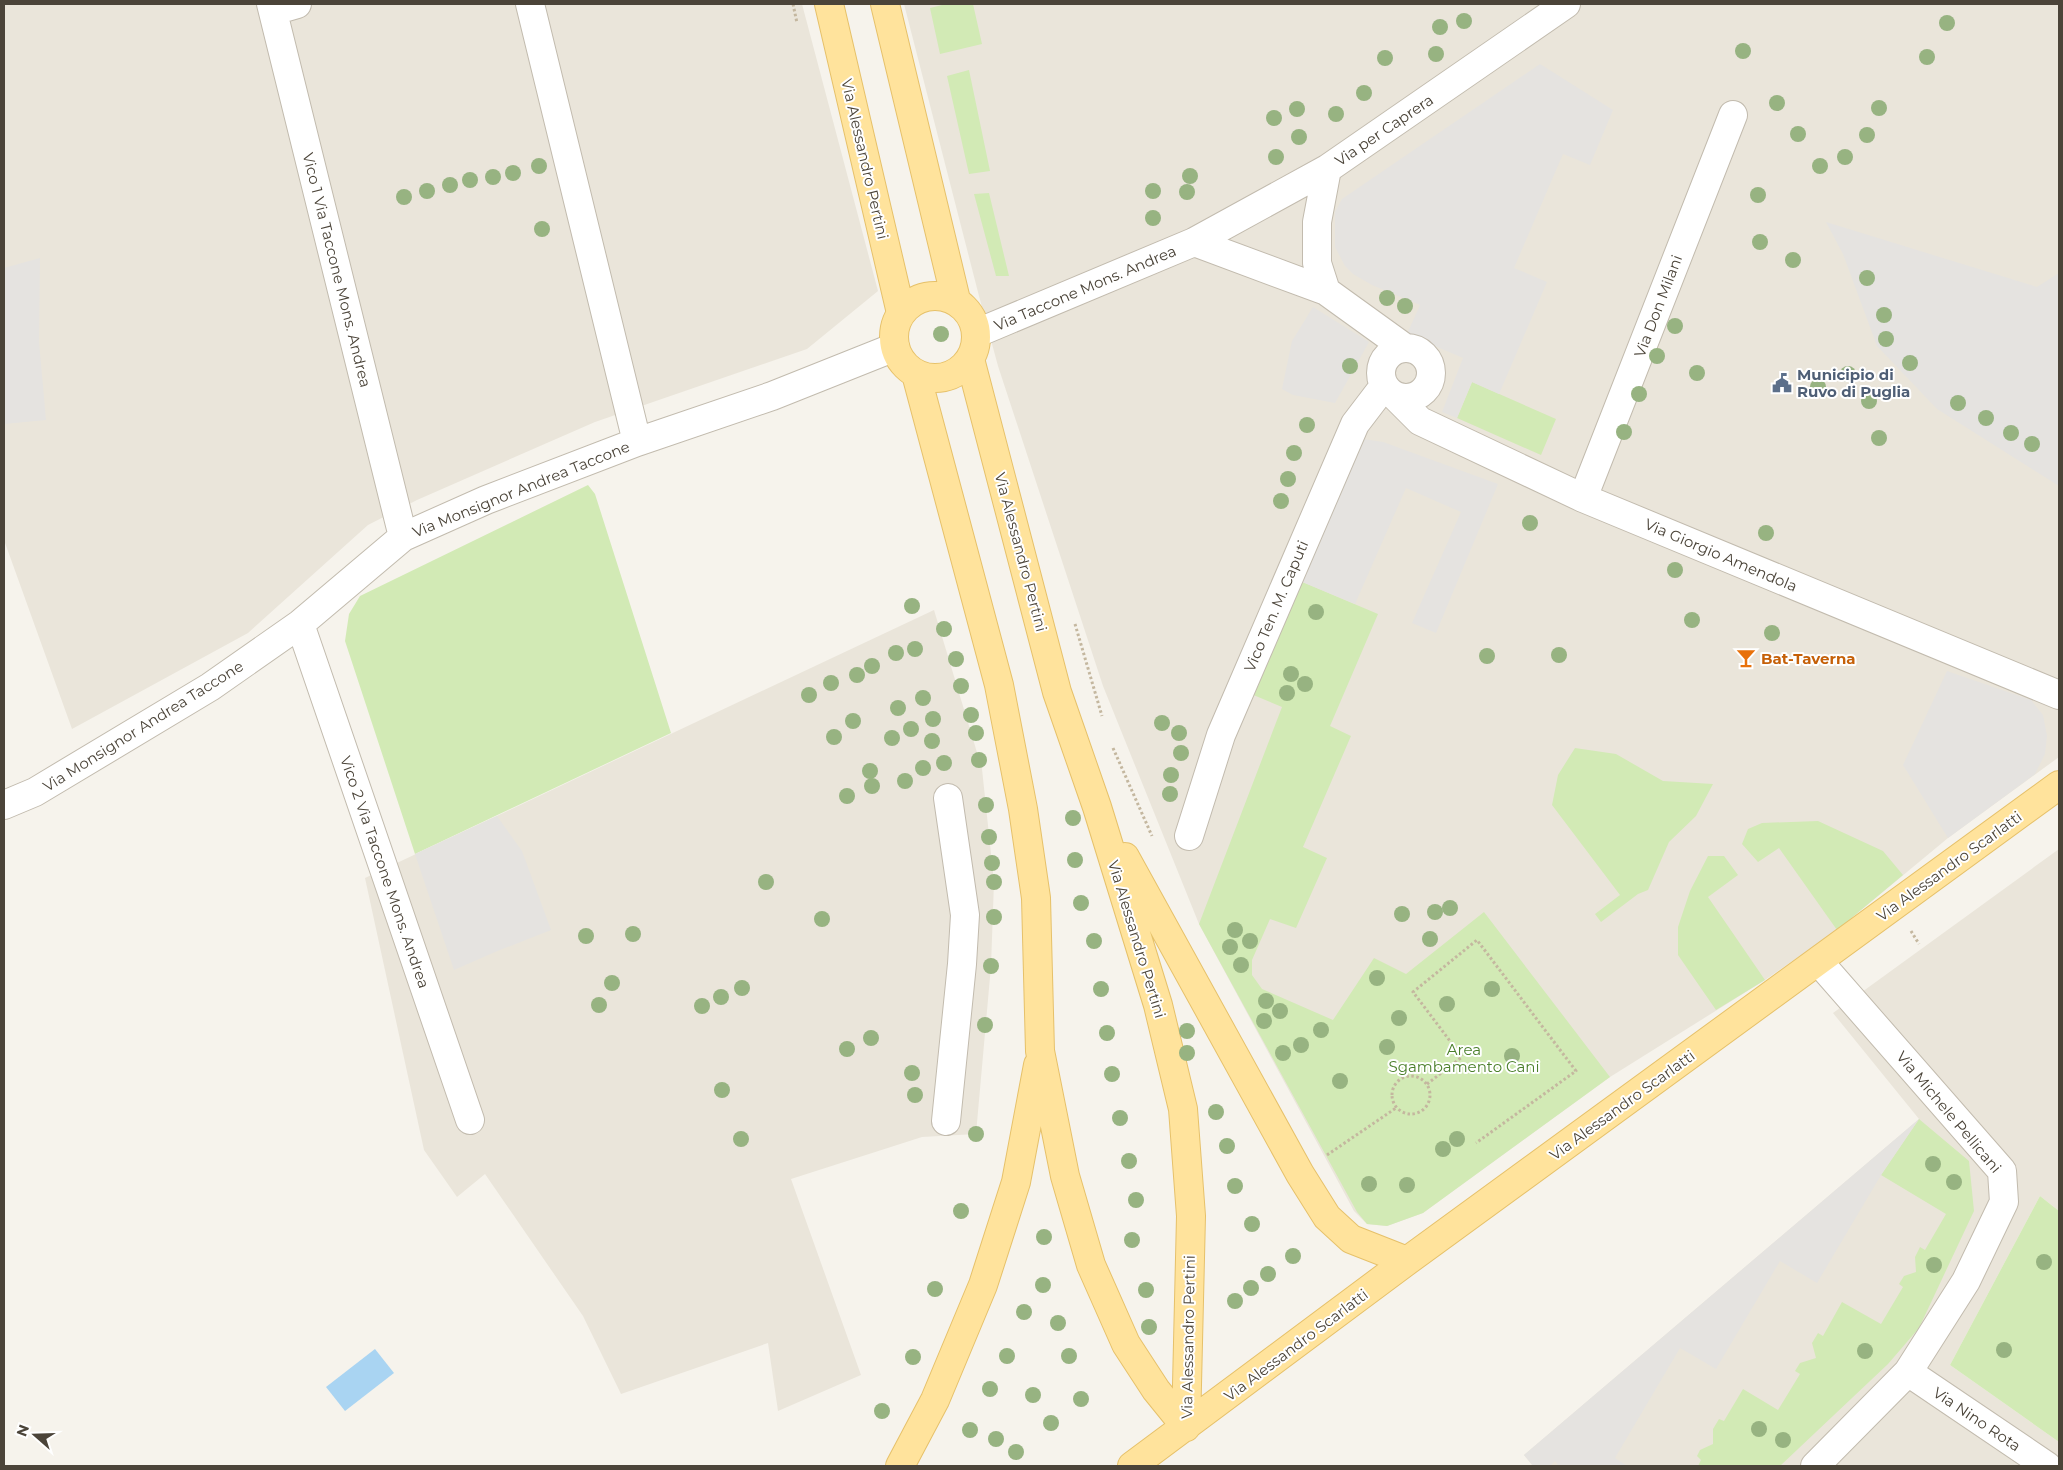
<svg xmlns="http://www.w3.org/2000/svg" width="2063" height="1470" font-family="Montserrat,sans-serif">
	<style>
		.residential { fill: #eae5da }
		.green { fill: #d2eab5 }
		.parking { fill: #e5e3e0 }
		.water { fill: #a9d4f2 }
		.lines { fill: none; stroke-linecap: round; stroke-linejoin: round }
		.minor-casing { stroke: #c2bbae; stroke-width: 30 }
		.major-casing { stroke: #e6c16a; stroke-width: 30 }
		.path { stroke: #c4b79f; stroke-width: 3; stroke-dasharray: 2.5 2.5; stroke-linecap: butt }
		.minor { stroke: #fff; stroke-width: 28 }
		.major { stroke: #ffe39c; stroke-width: 28 }
		.tree { fill: #97b381 }
		.labels { text-anchor: middle; dominant-baseline: central; stroke-width: 4; stroke-linejoin: round; paint-order: stroke }
		.street-label { font-size: 15px; fill: #4b4439; stroke: #fff }
		.service-label { font-size: 15px; font-weight: bold; fill: #4e5e75; stroke: #fff; text-anchor: start }
		.food-label { font-size: 15px; font-weight: bold; fill: #c56008; stroke: #fff; text-anchor: start }
		.park-label { font-size: 15px; fill: #4a7f2a; stroke: #fff }
	</style>
	<rect width="100%" height="100%" fill="#f6f3ec"/>
	<path class="residential" d="M4 4H802L878 291 807 349 595 422 417 500 368 525 248 633 72 729 4 540Z
		M904 4H2059V757L1948 838 1837 930 1765 980 1610 1077 1423 1213 1387 1226 1367 1224 1354 1211 1199 924 1103 686 998 366 979 296Z
		M934 610 982 769 994 882 991 966 976 1134 922 1137 791 1179 861 1375 778 1411 768 1343 621 1394 583 1316 485 1174 457 1197 424 1150 365 878Z
		M2059 849V1211L2040 1196 1950 1365 2059 1442V1466H1533L1524 1455 1919 1119 1833 1013Z"/>
	<path class="green" d="M946 4H973L982 44 940 54 930 8Z
		M969 70 990 171 969 174 947 76Z
		M989 193 1009 276H996L974 194Z
		M1472 382 1556 419 1541 455 1457 418Z
		M588 485 595 494 671 733 415 854 345 641 349 614 360 596Z
		M1300 581 1378 614 1330 726 1351 736 1303 847 1327 858 1296 928 1270 919 1252 960V975L1262 989 1333 1020 1374 958 1406 974 1484 912 1610 1077 1423 1213 1387 1226 1367 1224 1357 1212 1199 924 1282 707 1251 694Z
		M1575 748 1616 754 1663 781 1713 784 1696 816 1669 842 1648 890 1638 894 1601 922 1595 914 1620 895 1552 805 1558 775Z
		M1818 821 1883 851 1903 875 1837 930 1779 848 1758 862 1742 844 1748 829 1762 823Z
		M1708 856H1724L1738 875 1708 897 1765 980 1716 1010 1678 955V927L1690 891Z
		M1919 1119 1969 1161 1974 1211 1919 1328 1888 1364 1780 1466H1698L1701 1460 1697 1456 1700 1450 1713 1444V1429L1719 1419 1724 1421 1743 1389 1778 1410 1800 1374 1795 1371 1800 1363 1816 1358 1812 1343 1818 1333 1823 1336 1842 1302 1881 1324 1903 1287 1899 1284 1904 1276 1916 1272 1915 1257 1920 1247 1925 1250 1946 1214 1881 1175Z
		M2040 1196 2059 1211V1442L1950 1365Z"/>
	<path class="parking" d="M1540 64 1613 110 1590 165 1563 154 1514 268 1547 282 1499 394 1472 382 1457 418 1442 412 1463 358 1407 334 1420 305 1372 285 1353 274 1345 266 1335 247V212L1342 199Z
		M1826 222 2037 287 2059 273V486L1937 409 1877 346 1843 254Z
		M40 258 39 342 46 420 4 424V268Z
		M1313 307 1369 342 1335 403 1293 395 1282 389 1292 341Z
		M1363 439 1383 442 1498 484 1436 633 1412 623 1461 512 1406 488 1355 604 1300 581Z
		M1947 671 2031 700 2043 715 2047 736 2045 754 2035 774 1948 838 1903 765Z
		M497 816 522 851 551 930 495 952 454 970 415 854Z
		M1919 1119 1881 1175 1817 1283 1780 1261 1716 1369 1680 1348 1615 1458 1627 1466H1559L1555 1461 1550 1466H1533L1524 1455Z"/>
	<path class="water" d="M375 1349 394 1373 345 1411 326 1387Z"/>
	<g class="lines">
		<defs>
			<path id="minor" d="M271 4 403 537
				M530 4 637 442
				M273 11 297 4
				M1194 242 1326 291 1405 348
				M1326 291 1317 263V222L1327 169
				M977 333 1194 242 1327 169 1566 4
				M1381 373a25 25 0 1 1 50 0a25 25 0 1 1-50 0Z
				M1395 396 1420 421 1583 498 2059 695
				M1583 498 1733 115
				M300 624 470 1120
				M4 805 35 792 210 687 300 624 403 537 486 500 637 442 772 396 895 347
				M1189 836 1221 735 1355 424 1384 386
				M946 1121 962 964 965 915 948 798
				M1908 1372 2047 1466
				M1815 1466 1908 1372 1966 1281 2004 1202 2002 1171 1819 962"/>
			<path id="major" d="M829 4 901 313
				M885 4 956 300
				M894 337a41 41 0 1 1 82 0a41 41 0 1 1-82 0Z
				M970 359 1057 692 1097 807 1158 1005 1183 1109 1191 1216 1186 1427
				M916 374 999 685 1023 809 1036 898 1040 1051 1065 1176 1091 1265 1126 1344 1156 1390 1186 1427
				M1125 857 1300 1174 1327 1217 1351 1239 1407 1261
				M900 1466 935 1400 983 1285 1016 1182 1038 1065
				M1132 1466 1407 1261 2059 785"/>
		</defs>
		<use href="#minor" class="minor-casing"/>
		<use href="#major" class="major-casing"/>
		<path class="path" d="M793 4 797 23
			M1075 624 1102 716
			M1113 748 1152 836
			M1911 931 1919 944
			M1392 1095a19 19 0 1 1 38 0a19 19 0 1 1-38 0Z
			M1427 1084 1462 1057 1413 992 1477 940 1576 1071 1476 1143
			M1327 1155 1396 1108"/>
		<use href="#minor" class="minor"/>
		<use href="#major" class="major"/>
	</g>
	<g class="tree">
		<circle cx="1464" cy="21" r="8"/>
		<circle cx="1947" cy="23" r="8"/>
		<circle cx="1440" cy="27" r="8"/>
		<circle cx="1743" cy="51" r="8"/>
		<circle cx="1436" cy="54" r="8"/>
		<circle cx="1927" cy="57" r="8"/>
		<circle cx="1385" cy="58" r="8"/>
		<circle cx="1364" cy="93" r="8"/>
		<circle cx="1777" cy="103" r="8"/>
		<circle cx="1879" cy="108" r="8"/>
		<circle cx="1297" cy="109" r="8"/>
		<circle cx="1336" cy="114" r="8"/>
		<circle cx="1274" cy="118" r="8"/>
		<circle cx="1798" cy="134" r="8"/>
		<circle cx="1867" cy="135" r="8"/>
		<circle cx="1299" cy="137" r="8"/>
		<circle cx="1276" cy="157" r="8"/>
		<circle cx="1845" cy="157" r="8"/>
		<circle cx="539" cy="166" r="8"/>
		<circle cx="1820" cy="166" r="8"/>
		<circle cx="513" cy="173" r="8"/>
		<circle cx="1190" cy="176" r="8"/>
		<circle cx="493" cy="177" r="8"/>
		<circle cx="470" cy="180" r="8"/>
		<circle cx="450" cy="185" r="8"/>
		<circle cx="427" cy="191" r="8"/>
		<circle cx="1153" cy="191" r="8"/>
		<circle cx="1187" cy="192" r="8"/>
		<circle cx="1758" cy="195" r="8"/>
		<circle cx="404" cy="197" r="8"/>
		<circle cx="1153" cy="218" r="8"/>
		<circle cx="542" cy="229" r="8"/>
		<circle cx="1760" cy="242" r="8"/>
		<circle cx="1793" cy="260" r="8"/>
		<circle cx="1867" cy="278" r="8"/>
		<circle cx="1387" cy="298" r="8"/>
		<circle cx="1405" cy="306" r="8"/>
		<circle cx="1884" cy="315" r="8"/>
		<circle cx="1675" cy="326" r="8"/>
		<circle cx="941" cy="334" r="8"/>
		<circle cx="1886" cy="339" r="8"/>
		<circle cx="1657" cy="356" r="8"/>
		<circle cx="1910" cy="363" r="8"/>
		<circle cx="1350" cy="366" r="8"/>
		<circle cx="1697" cy="373" r="8"/>
		<circle cx="1848" cy="374" r="8"/>
		<circle cx="1818" cy="387" r="8"/>
		<circle cx="1639" cy="394" r="8"/>
		<circle cx="1869" cy="401" r="8"/>
		<circle cx="1958" cy="403" r="8"/>
		<circle cx="1986" cy="418" r="8"/>
		<circle cx="1307" cy="425" r="8"/>
		<circle cx="1624" cy="432" r="8"/>
		<circle cx="2011" cy="433" r="8"/>
		<circle cx="1879" cy="438" r="8"/>
		<circle cx="2032" cy="444" r="8"/>
		<circle cx="1294" cy="453" r="8"/>
		<circle cx="1288" cy="479" r="8"/>
		<circle cx="1281" cy="501" r="8"/>
		<circle cx="1530" cy="523" r="8"/>
		<circle cx="1766" cy="533" r="8"/>
		<circle cx="1675" cy="570" r="8"/>
		<circle cx="912" cy="606" r="8"/>
		<circle cx="1316" cy="612" r="8"/>
		<circle cx="1692" cy="620" r="8"/>
		<circle cx="944" cy="629" r="8"/>
		<circle cx="1772" cy="633" r="8"/>
		<circle cx="915" cy="649" r="8"/>
		<circle cx="896" cy="653" r="8"/>
		<circle cx="1559" cy="655" r="8"/>
		<circle cx="1487" cy="656" r="8"/>
		<circle cx="956" cy="659" r="8"/>
		<circle cx="872" cy="666" r="8"/>
		<circle cx="1291" cy="674" r="8"/>
		<circle cx="857" cy="675" r="8"/>
		<circle cx="831" cy="683" r="8"/>
		<circle cx="1305" cy="684" r="8"/>
		<circle cx="961" cy="686" r="8"/>
		<circle cx="1287" cy="693" r="8"/>
		<circle cx="809" cy="695" r="8"/>
		<circle cx="923" cy="698" r="8"/>
		<circle cx="898" cy="708" r="8"/>
		<circle cx="971" cy="715" r="8"/>
		<circle cx="933" cy="719" r="8"/>
		<circle cx="853" cy="721" r="8"/>
		<circle cx="1162" cy="723" r="8"/>
		<circle cx="911" cy="729" r="8"/>
		<circle cx="976" cy="733" r="8"/>
		<circle cx="1179" cy="733" r="8"/>
		<circle cx="834" cy="737" r="8"/>
		<circle cx="892" cy="738" r="8"/>
		<circle cx="932" cy="741" r="8"/>
		<circle cx="1181" cy="753" r="8"/>
		<circle cx="979" cy="760" r="8"/>
		<circle cx="944" cy="763" r="8"/>
		<circle cx="923" cy="768" r="8"/>
		<circle cx="870" cy="771" r="8"/>
		<circle cx="1171" cy="775" r="8"/>
		<circle cx="905" cy="781" r="8"/>
		<circle cx="872" cy="786" r="8"/>
		<circle cx="1170" cy="794" r="8"/>
		<circle cx="847" cy="796" r="8"/>
		<circle cx="986" cy="805" r="8"/>
		<circle cx="1073" cy="818" r="8"/>
		<circle cx="989" cy="837" r="8"/>
		<circle cx="1075" cy="860" r="8"/>
		<circle cx="992" cy="863" r="8"/>
		<circle cx="766" cy="882" r="8"/>
		<circle cx="994" cy="882" r="8"/>
		<circle cx="1081" cy="903" r="8"/>
		<circle cx="1450" cy="908" r="8"/>
		<circle cx="1435" cy="912" r="8"/>
		<circle cx="1402" cy="914" r="8"/>
		<circle cx="994" cy="917" r="8"/>
		<circle cx="822" cy="919" r="8"/>
		<circle cx="1235" cy="930" r="8"/>
		<circle cx="633" cy="934" r="8"/>
		<circle cx="586" cy="936" r="8"/>
		<circle cx="1430" cy="939" r="8"/>
		<circle cx="1094" cy="941" r="8"/>
		<circle cx="1250" cy="941" r="8"/>
		<circle cx="1230" cy="947" r="8"/>
		<circle cx="1241" cy="965" r="8"/>
		<circle cx="991" cy="966" r="8"/>
		<circle cx="1377" cy="978" r="8"/>
		<circle cx="612" cy="983" r="8"/>
		<circle cx="742" cy="988" r="8"/>
		<circle cx="1101" cy="989" r="8"/>
		<circle cx="1492" cy="989" r="8"/>
		<circle cx="721" cy="997" r="8"/>
		<circle cx="1266" cy="1001" r="8"/>
		<circle cx="1447" cy="1004" r="8"/>
		<circle cx="599" cy="1005" r="8"/>
		<circle cx="702" cy="1006" r="8"/>
		<circle cx="1280" cy="1011" r="8"/>
		<circle cx="1399" cy="1018" r="8"/>
		<circle cx="1264" cy="1021" r="8"/>
		<circle cx="985" cy="1025" r="8"/>
		<circle cx="1321" cy="1030" r="8"/>
		<circle cx="1187" cy="1031" r="8"/>
		<circle cx="1107" cy="1033" r="8"/>
		<circle cx="871" cy="1038" r="8"/>
		<circle cx="1301" cy="1045" r="8"/>
		<circle cx="1387" cy="1047" r="8"/>
		<circle cx="847" cy="1049" r="8"/>
		<circle cx="1187" cy="1053" r="8"/>
		<circle cx="1283" cy="1053" r="8"/>
		<circle cx="1512" cy="1056" r="8"/>
		<circle cx="912" cy="1073" r="8"/>
		<circle cx="1112" cy="1074" r="8"/>
		<circle cx="1340" cy="1081" r="8"/>
		<circle cx="722" cy="1090" r="8"/>
		<circle cx="915" cy="1095" r="8"/>
		<circle cx="1216" cy="1112" r="8"/>
		<circle cx="1120" cy="1118" r="8"/>
		<circle cx="976" cy="1134" r="8"/>
		<circle cx="741" cy="1139" r="8"/>
		<circle cx="1457" cy="1139" r="8"/>
		<circle cx="1227" cy="1146" r="8"/>
		<circle cx="1443" cy="1149" r="8"/>
		<circle cx="1129" cy="1161" r="8"/>
		<circle cx="1933" cy="1164" r="8"/>
		<circle cx="1954" cy="1182" r="8"/>
		<circle cx="1369" cy="1184" r="8"/>
		<circle cx="1407" cy="1185" r="8"/>
		<circle cx="1235" cy="1186" r="8"/>
		<circle cx="1136" cy="1200" r="8"/>
		<circle cx="961" cy="1211" r="8"/>
		<circle cx="1252" cy="1224" r="8"/>
		<circle cx="1044" cy="1237" r="8"/>
		<circle cx="1132" cy="1240" r="8"/>
		<circle cx="1293" cy="1256" r="8"/>
		<circle cx="2044" cy="1262" r="8"/>
		<circle cx="1934" cy="1265" r="8"/>
		<circle cx="1268" cy="1274" r="8"/>
		<circle cx="1043" cy="1285" r="8"/>
		<circle cx="1251" cy="1288" r="8"/>
		<circle cx="935" cy="1289" r="8"/>
		<circle cx="1146" cy="1290" r="8"/>
		<circle cx="1235" cy="1301" r="8"/>
		<circle cx="1024" cy="1312" r="8"/>
		<circle cx="1058" cy="1323" r="8"/>
		<circle cx="1149" cy="1327" r="8"/>
		<circle cx="2004" cy="1350" r="8"/>
		<circle cx="1865" cy="1351" r="8"/>
		<circle cx="1007" cy="1356" r="8"/>
		<circle cx="1069" cy="1356" r="8"/>
		<circle cx="913" cy="1357" r="8"/>
		<circle cx="990" cy="1389" r="8"/>
		<circle cx="1033" cy="1395" r="8"/>
		<circle cx="1081" cy="1399" r="8"/>
		<circle cx="882" cy="1411" r="8"/>
		<circle cx="1051" cy="1423" r="8"/>
		<circle cx="1759" cy="1429" r="8"/>
		<circle cx="970" cy="1430" r="8"/>
		<circle cx="996" cy="1439" r="8"/>
		<circle cx="1783" cy="1440" r="8"/>
		<circle cx="1016" cy="1452" r="8"/>
	</g>
	<defs>
		<symbol id="civic-bare" viewBox="-9 -9 18 18"><path d="M-.6-6.5H3V-4.5H.6V-3L4-1V1h2V6H-6V1h2V-1L-.6-3ZM-1.2 2.5V6h2.4V2.5Z" fill="#5c6f8a" stroke="#fff" stroke-width="2.5" paint-order="stroke"/></symbol>
		<symbol id="bar-bare" viewBox="-9 -9 18 18"><path d="M-6-5H6L.8 .8V4.5H3.5V6h-7V4.5H-.8V.8Z" fill="#e8710a" stroke="#fff" stroke-width="2.5" paint-order="stroke"/></symbol>
	</defs>
	<g fill-rule="evenodd">
		<use href="#civic-bare" x="1768" y="369" width="28" height="28"/>
		<use href="#bar-bare" x="1732" y="644" width="28" height="28"/>
	</g>
	<g class="labels">
		<g class="street-label">
			<text transform="translate(1384 130) rotate(-34)">Via per Caprera</text>
			<text transform="translate(865 159) rotate(77)">Via Alessandro Pertini</text>
			<text transform="translate(337 270) rotate(76)">Vico 1 Via Taccone Mons. Andrea</text>
			<text transform="translate(1085 288) rotate(-23)">Via Taccone Mons. Andrea</text>
			<text transform="translate(1658 306) rotate(-69)">Via Don Milani</text>
			<text transform="translate(521 489) rotate(-22)">Via Monsignor Andrea Taccone</text>
			<text transform="translate(1021 552) rotate(75)">Via Alessandro Pertini</text>
			<text transform="translate(1721 555) rotate(23)">Via Giorgio Amendola</text>
			<text transform="translate(1276 606) rotate(-67)">Vico Ten. M. Caputi</text>
			<text transform="translate(143 726) rotate(-32)">Via Monsignor Andrea Taccone</text>
			<text transform="translate(1949 866) rotate(-36)">Via Alessandro Scarlatti</text>
			<text transform="translate(385 872) rotate(71)">Vico 2 Via Taccone Mons. Andrea</text>
			<text transform="translate(1137 939) rotate(73)">Via Alessandro Pertini</text>
			<text transform="translate(1622 1105) rotate(-36)">Via Alessandro Scarlatti</text>
			<text transform="translate(1949 1112) rotate(50)">Via Michele Pellicani</text>
			<text transform="translate(1188 1337) rotate(-89)">Via Alessandro Pertini</text>
			<text transform="translate(1296 1345) rotate(-37)">Via Alessandro Scarlatti</text>
			<text transform="translate(1977 1419) rotate(34)">Via Nino Rota</text>
		</g>
		<g class="service-label">
			<text x="1797" y="374">Municipio di<tspan x="1797" dy="17">Ruvo di Puglia</tspan></text>
		</g>
		<g class="food-label">
			<text x="1761" y="658">Bat-Taverna</text>
		</g>
		<g class="park-label">
			<text x="1464" y="1049">Area<tspan x="1464" dy="17">Sgambamento Cani</tspan></text>
		</g>
	</g>
	<rect width="2063" height="1470" fill="none" stroke="#4b4439" stroke-width="10"/>
	<g transform="translate(35 1435) rotate(290)" stroke="#ffffff" stroke-width="4" paint-order="stroke">
	<path d="M0-4L9 19L0 12L-9 19Z" fill="#4b4439"/>
	<text y="-8" font-size="14" font-weight="bold" text-anchor="middle" fill="#4b4439">N</text>
	</g>
</svg>
